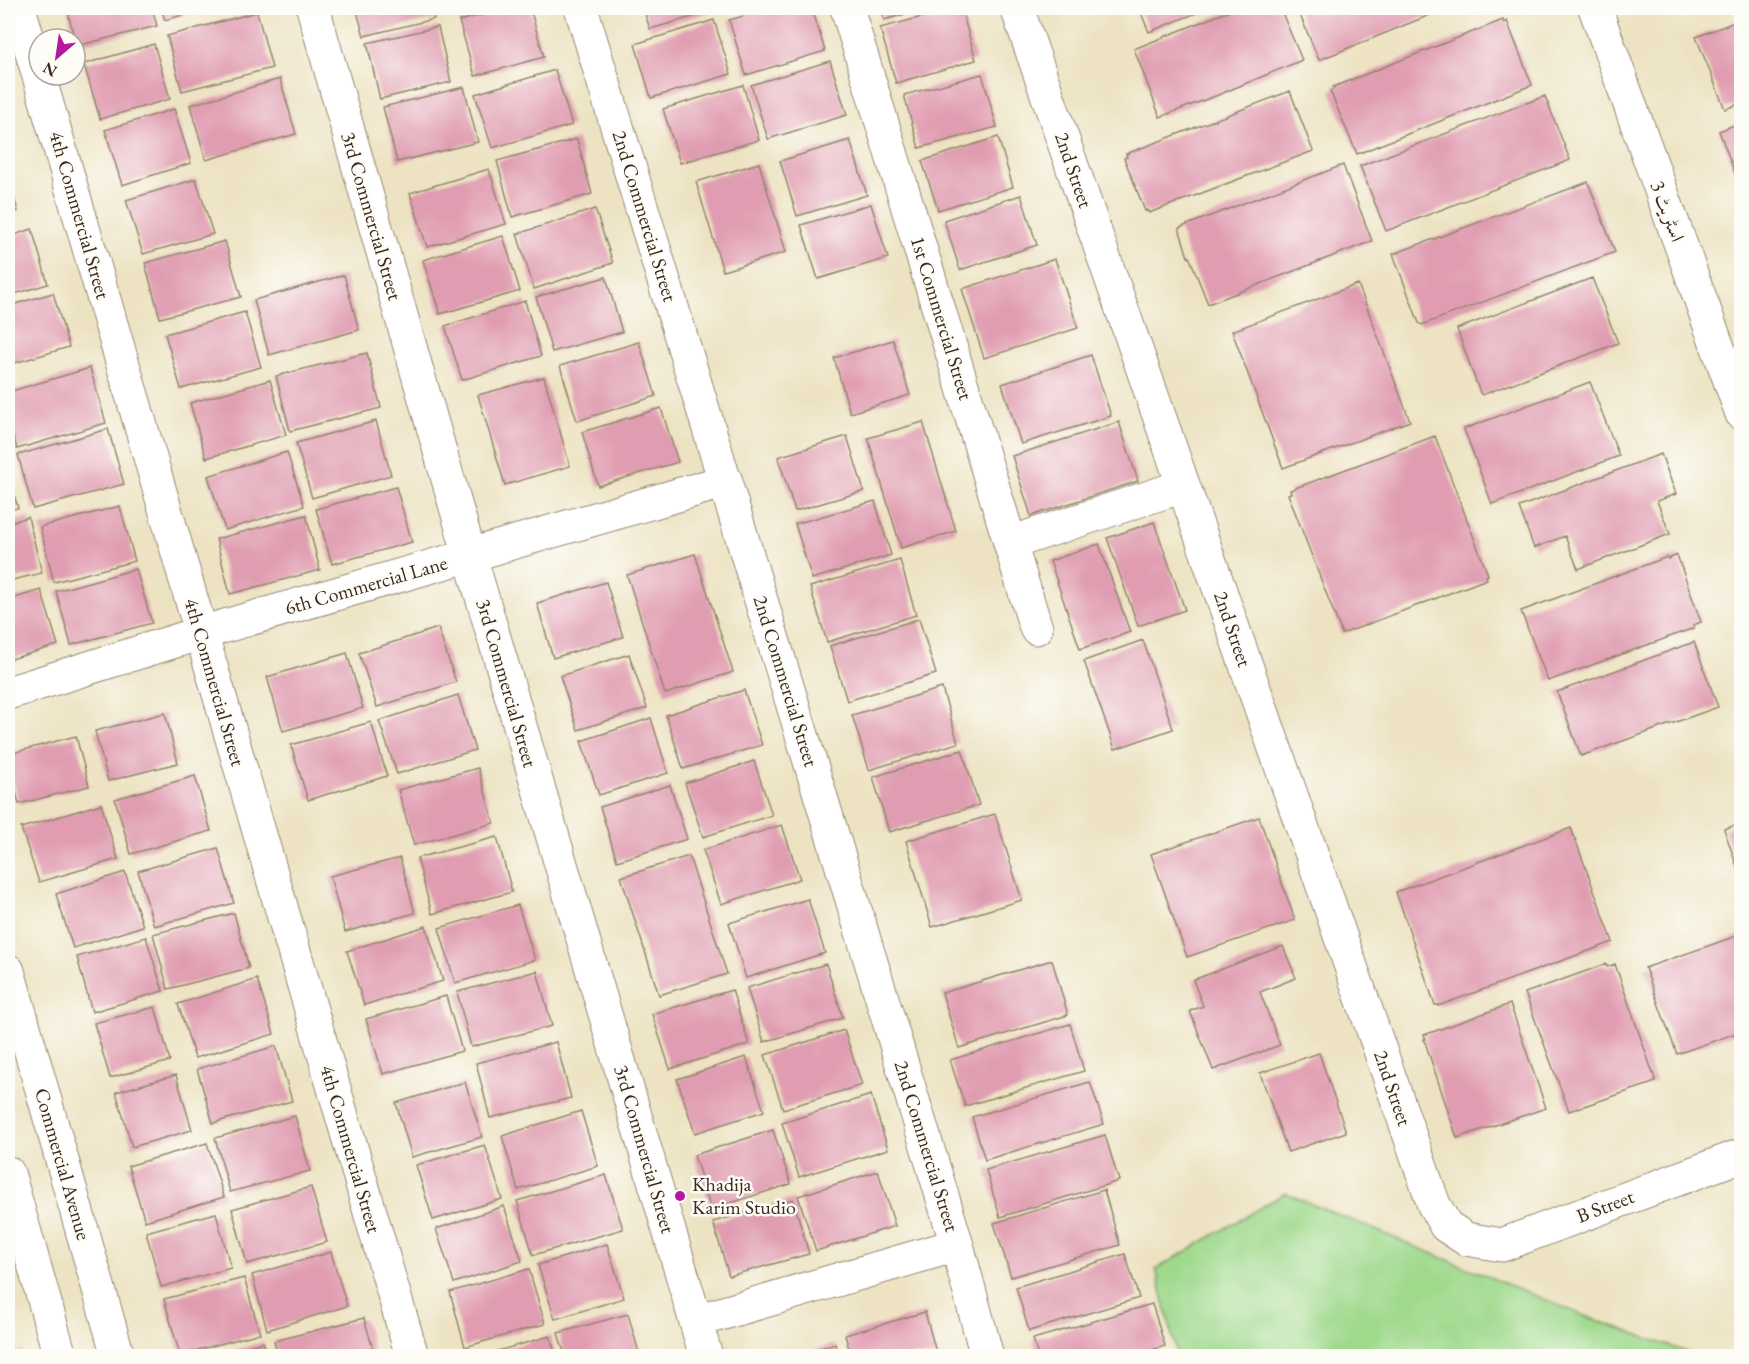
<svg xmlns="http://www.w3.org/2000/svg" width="1749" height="1364" font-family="'EB Garamond',Amiri,serif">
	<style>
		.green { fill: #9fd98c; stroke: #6d8255; stroke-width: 1.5 }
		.building { fill: #e09db1 }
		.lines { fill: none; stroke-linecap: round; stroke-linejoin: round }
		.minor-casing { stroke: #948670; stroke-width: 35 }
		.secondary-casing { stroke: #948670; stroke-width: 35 }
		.minor { stroke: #fff; stroke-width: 33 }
		.secondary { stroke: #fff; stroke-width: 33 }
		.poi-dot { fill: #b5179e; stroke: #fdfcf7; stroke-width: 2 }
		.labels { text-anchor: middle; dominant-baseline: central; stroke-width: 5; stroke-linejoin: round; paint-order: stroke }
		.street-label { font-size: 20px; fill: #3b2a1e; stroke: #fdfcf7 }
		.poi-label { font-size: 20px; fill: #3b2a1e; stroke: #fdfcf7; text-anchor: start }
	</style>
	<rect width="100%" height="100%" fill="#fdfcf7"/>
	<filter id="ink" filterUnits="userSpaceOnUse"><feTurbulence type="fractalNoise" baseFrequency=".0167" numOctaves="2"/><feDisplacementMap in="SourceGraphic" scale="12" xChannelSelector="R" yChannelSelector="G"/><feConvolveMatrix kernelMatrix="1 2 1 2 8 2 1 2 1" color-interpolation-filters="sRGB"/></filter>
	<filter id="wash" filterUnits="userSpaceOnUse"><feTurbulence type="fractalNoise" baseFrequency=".008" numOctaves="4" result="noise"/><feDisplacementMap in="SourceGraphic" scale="24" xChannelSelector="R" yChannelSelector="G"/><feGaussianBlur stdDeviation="1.35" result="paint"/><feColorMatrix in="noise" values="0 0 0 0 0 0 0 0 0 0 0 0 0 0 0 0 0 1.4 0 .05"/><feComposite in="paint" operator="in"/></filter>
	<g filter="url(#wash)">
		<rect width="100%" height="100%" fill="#ede3c3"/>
		<path class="green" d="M1285 1193 1585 1316 1698 1356H1177L1156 1269Z"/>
		<g id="blocks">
			<path class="building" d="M67 8H152L157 26 76 46Z
				M161 8H208L165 20Z
				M356 8H431L434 19 364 36Z
				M446 8H474L448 15Z
				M509 8H530L544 57 475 76 459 21Z
				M643 8H709L710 12 650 29Z
				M772 8H812L825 51 746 75 729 20Z
				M881 8H926L884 20Z
				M956 8H961L976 60 896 83 880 28Z
				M1139 8H1209L1149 32Z
				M1236 8H1280L1302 60 1218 95 1160 117 1134 49Z
				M1297 8H1447L1319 60Z
				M257 12 272 68 182 91 167 36Z
				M1742 19V103L1725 109 1696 37Z
				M714 20 731 74 651 98 635 44Z
				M1503 20 1504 23 1507 21 1532 85 1357 154 1330 91 1334 89 1333 87Z
				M438 27 451 82 380 99 367 43Z
				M154 44 170 99 100 119 84 64Z
				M830 61 847 115 768 139 751 85Z
				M555 70 572 125 492 148 475 94Z
				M982 74 997 127 919 148 904 95Z
				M280 79 296 134 206 160 190 105Z
				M743 85 759 140 680 163 663 109Z
				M464 87 478 142 397 162 383 107Z
				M1290 91 1313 151 1149 213 1147 210 1145 211 1124 158 1127 157 1126 154Z
				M1545 96 1570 160 1386 231 1360 166Z
				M174 109 191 163 122 185 105 130Z
				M1742 122V189H1741L1719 131Z
				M998 137 1013 187 938 210 922 161Z
				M577 139 592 194 512 217 497 161Z
				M850 140 867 195 797 216 780 161Z
				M759 163 786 252 723 271 696 182Z
				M1343 165 1372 241 1208 304 1189 256 1188 257 1179 228Z
				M489 169 506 224 427 247 410 193Z
				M8 178 18 211 8 214Z
				M196 179 213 234 143 254 126 200Z
				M1588 182 1615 252 1422 325 1419 323 1393 254Z
				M1021 195 1037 245 960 270 944 220Z
				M871 204 888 258 818 279 801 225Z
				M595 209 613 263 534 289 517 234Z
				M32 229 48 284 8 296V237Z
				M503 236 520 291 440 314 423 260Z
				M225 241 241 297 160 318 145 263Z
				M1055 259 1078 328 984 358 962 289Z
				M344 275 359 330 269 355 254 300Z
				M606 277 622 332 552 352 536 297Z
				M1592 278 1618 343 1482 395 1480 393 1457 329Z
				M1358 284 1410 421 1283 468 1232 331Z
				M53 293 69 347 8 365V306Z
				M525 301 541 356 462 380 445 326Z
				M245 312 261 367 181 389 165 334Z
				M893 340 910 395 850 413 834 358Z
				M639 342 656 396 577 421 560 366Z
				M367 353 381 408 290 431 276 376Z
				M1091 355 1111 416 1021 444 1002 384Z
				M90 368 106 423 17 449 8 418V392Z
				M544 377 570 466 505 485 478 395Z
				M270 380 286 435 206 458 190 403Z
				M1590 382 1619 456 1492 504 1464 429Z
				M661 408 678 462 598 486 582 432Z
				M376 421 391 475 312 498 296 443Z
				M923 422 956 531 901 548 868 438Z
				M1119 422 1138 481 1031 516 1012 456Z
				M108 429 124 484 33 509 18 455Z
				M847 436 864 491 795 511 778 457Z
				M1435 436 1488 575 1486 576 1487 579 1342 634 1288 494 1291 493 1290 490Z
				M287 452 304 506 225 530 208 476Z
				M1661 454 1676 494 1657 501 1670 534 1578 569 1565 536 1534 548 1519 507Z
				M8 474 18 508 8 510Z
				M396 487 412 542 332 564 316 509Z
				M875 501 891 555 812 579 795 524Z
				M120 506 135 561 54 582 40 527Z
				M306 515 320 570 230 594 216 539Z
				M28 517 42 573 8 581V523Z
				M1154 522 1185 610 1138 626 1107 538Z
				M1099 544 1130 632 1080 649 1050 561Z
				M695 554 733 672 665 694 627 575Z
				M1677 555 1701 622 1693 625 1694 628 1548 681 1521 611 1667 557 1668 559Z
				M900 560 916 615 827 642 810 587Z
				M136 569 152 623 71 645 56 591Z
				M606 582 623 637 553 658 537 603Z
				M41 590 58 645 8 660V600Z
				M919 619 936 674 847 701 830 646Z
				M438 628 456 682 377 707 359 653Z
				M1143 640 1173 729 1115 749 1084 661Z
				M1694 642 1718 707 1581 756 1557 692Z
				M347 653 363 708 283 731 267 677Z
				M629 654 647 708 578 730 560 676Z
				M942 688 958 743 869 770 852 715Z
				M744 690 762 745 683 769 666 715Z
				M458 695 475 750 397 774 379 721Z
				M165 713 178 763 108 781 95 731Z
				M651 718 668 773 599 795 581 741Z
				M371 722 387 776 308 800 291 745Z
				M76 736 89 786 19 804 8 761V754Z
				M962 750 979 805 889 832 873 777Z
				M754 761 772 815 703 837 685 783Z
				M478 768 494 823 414 845 398 790Z
				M195 776 211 831 131 854 115 799Z
				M670 785 687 839 617 861 600 807Z
				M101 804 118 859 39 882 21 828Z
				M995 814 1022 900 932 927 906 841Z
				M1259 817 1295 920 1187 957 1151 854Z
				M1742 823V878H1741L1724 829Z
				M782 825 800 879 721 904 703 850Z
				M1571 828 1613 942 1438 1006V1005H1435L1396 892Z
				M497 837 512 892 432 914 417 858Z
				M218 848 234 903 154 926 138 871Z
				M689 856 727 974 659 995 621 877Z
				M400 858 415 913 345 932 330 876Z
				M125 872 143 926 73 948 56 894Z
				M808 899 825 953 746 978 729 923Z
				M518 905 535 960 455 983 439 928Z
				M234 913 249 968 168 989 153 934Z
				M426 926 443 981 364 1005 347 951Z
				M1742 934V1031L1677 1054 1645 968Z
				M146 937 163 991 92 1012 77 957Z
				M1283 946 1296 978 1260 992 1280 1045 1213 1070 1190 1011 1203 1006 1193 980Z
				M1052 960 1068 1015 959 1048 942 993Z
				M826 964 843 1018 764 1042 747 988Z
				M1606 964 1607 967 1615 964 1656 1082 1569 1111 1525 993Z
				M537 971 552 1026 471 1047 457 992Z
				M257 979 274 1034 195 1058 178 1004Z
				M732 990 749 1044 670 1069 652 1014Z
				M446 996 462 1051 383 1074 366 1019Z
				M1510 1004 1546 1108 1457 1138 1424 1039H1426L1424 1035Z
				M155 1007 170 1061 110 1078 94 1023Z
				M1070 1024 1084 1071 965 1106 950 1060Z
				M844 1030 862 1085 783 1109 765 1055Z
				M556 1042 571 1098 490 1118 476 1063Z
				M276 1046 292 1101 213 1123 197 1069Z
				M1319 1053 1346 1132 1288 1152 1260 1073Z
				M746 1057 764 1111 695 1133 677 1079Z
				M176 1075 192 1130 132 1147 116 1092Z
				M465 1082 482 1137 412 1157 396 1103Z
				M1090 1082 1104 1124 985 1160 972 1117Z
				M871 1095 888 1149 799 1177 782 1123Z
				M581 1111 598 1166 518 1190 502 1136Z
				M295 1116 310 1171 230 1192 215 1138Z
				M773 1130 791 1184 711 1209 694 1155Z
				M1105 1135 1119 1181 1000 1217 986 1170Z
				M207 1143 224 1197 145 1221 128 1166Z
				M485 1145 502 1199 433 1220 416 1165Z
				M878 1171 895 1226 816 1251 798 1196Z
				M606 1175 623 1229 533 1255 517 1201Z
				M311 1187 327 1242 247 1264 232 1209Z
				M1104 1190 1120 1245 1011 1277 994 1223Z
				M793 1199 809 1254 729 1276 713 1222Z
				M504 1206 522 1261 454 1283 436 1229Z
				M216 1213 231 1268 161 1287 146 1232Z
				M607 1244 624 1298 555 1319 538 1265Z
				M331 1252 347 1306 267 1330 252 1275Z
				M1125 1254 1139 1298 1029 1331 1016 1287Z
				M529 1269 545 1324 465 1347 450 1292Z
				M244 1278 260 1333 180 1355 164 1299Z
				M1152 1304 1165 1346 1131 1356H1038L1033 1339Z
				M925 1312 937 1356H851L845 1335Z
				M628 1314 640 1356H565L558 1333Z
				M364 1318 375 1356H278L274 1341Z
				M550 1336 556 1356H480Z
				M263 1342 268 1356H214Z
				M835 1344 839 1356H793Z
				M22 1350 24 1356H8V1355Z"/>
		</g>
	</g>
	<g filter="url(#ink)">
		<use href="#blocks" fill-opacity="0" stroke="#948670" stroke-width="1.5"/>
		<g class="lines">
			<defs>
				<path id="minor" d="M19 8 412 1356
					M313 8 470 556 706 1356
					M581 8 957 1245 987 1356
					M847 8 1036 628
					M1017 8 1434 1205 1446 1226 1466 1239 1502 1245 1742 1155
					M1595 8 1742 414
					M1010 543 1183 486
					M8 693 201 633 726 481
					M696 1321 957 1245"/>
				<path id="secondary" d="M8 971 118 1356
					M8 1173 60 1356"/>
			</defs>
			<use href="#minor" class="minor-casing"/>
			<use href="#secondary" class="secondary-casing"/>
			<use href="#minor" class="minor"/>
			<use href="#secondary" class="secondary"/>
		</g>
	</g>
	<circle class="poi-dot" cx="680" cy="1196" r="6"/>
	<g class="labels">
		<g class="street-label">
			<text transform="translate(1074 170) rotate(71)">2nd Street</text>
			<text transform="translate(1668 211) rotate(70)">اسٹریٹ 3</text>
			<text transform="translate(80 215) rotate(74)">4th Commercial Street</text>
			<text transform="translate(372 216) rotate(74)">3rd Commercial Street</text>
			<text transform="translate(645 216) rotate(73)">2nd Commercial Street</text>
			<text transform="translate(942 318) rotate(73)">1st Commercial Street</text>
			<text transform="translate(366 585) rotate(-16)">6th Commercial Lane</text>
			<text transform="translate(1233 629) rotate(71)">2nd Street</text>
			<text transform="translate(786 681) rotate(73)">2nd Commercial Street</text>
			<text transform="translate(215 682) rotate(74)">4th Commercial Street</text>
			<text transform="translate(507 683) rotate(74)">3rd Commercial Street</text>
			<text transform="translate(1393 1088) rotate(71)">2nd Street</text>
			<text transform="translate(927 1146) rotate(73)">2nd Commercial Street</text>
			<text transform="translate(351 1149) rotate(74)">4th Commercial Street</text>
			<text transform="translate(645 1149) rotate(74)">3rd Commercial Street</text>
			<text transform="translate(63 1164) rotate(74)">Commercial Avenue</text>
			<text transform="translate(1605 1206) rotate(-21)">B Street</text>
		</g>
		<g class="poi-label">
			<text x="692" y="1184">Khadija<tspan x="692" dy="23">Karim Studio</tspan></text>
		</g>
	</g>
	<rect width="1749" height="1364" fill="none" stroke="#fdfcf7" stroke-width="30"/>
	<g transform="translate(57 57) rotate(209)"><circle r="28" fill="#fdfcf7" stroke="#afa8a0" stroke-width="1.5"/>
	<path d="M0-4.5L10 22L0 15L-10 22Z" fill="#b5179e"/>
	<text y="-9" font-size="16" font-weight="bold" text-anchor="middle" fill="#3b2a1e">N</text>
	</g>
</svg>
